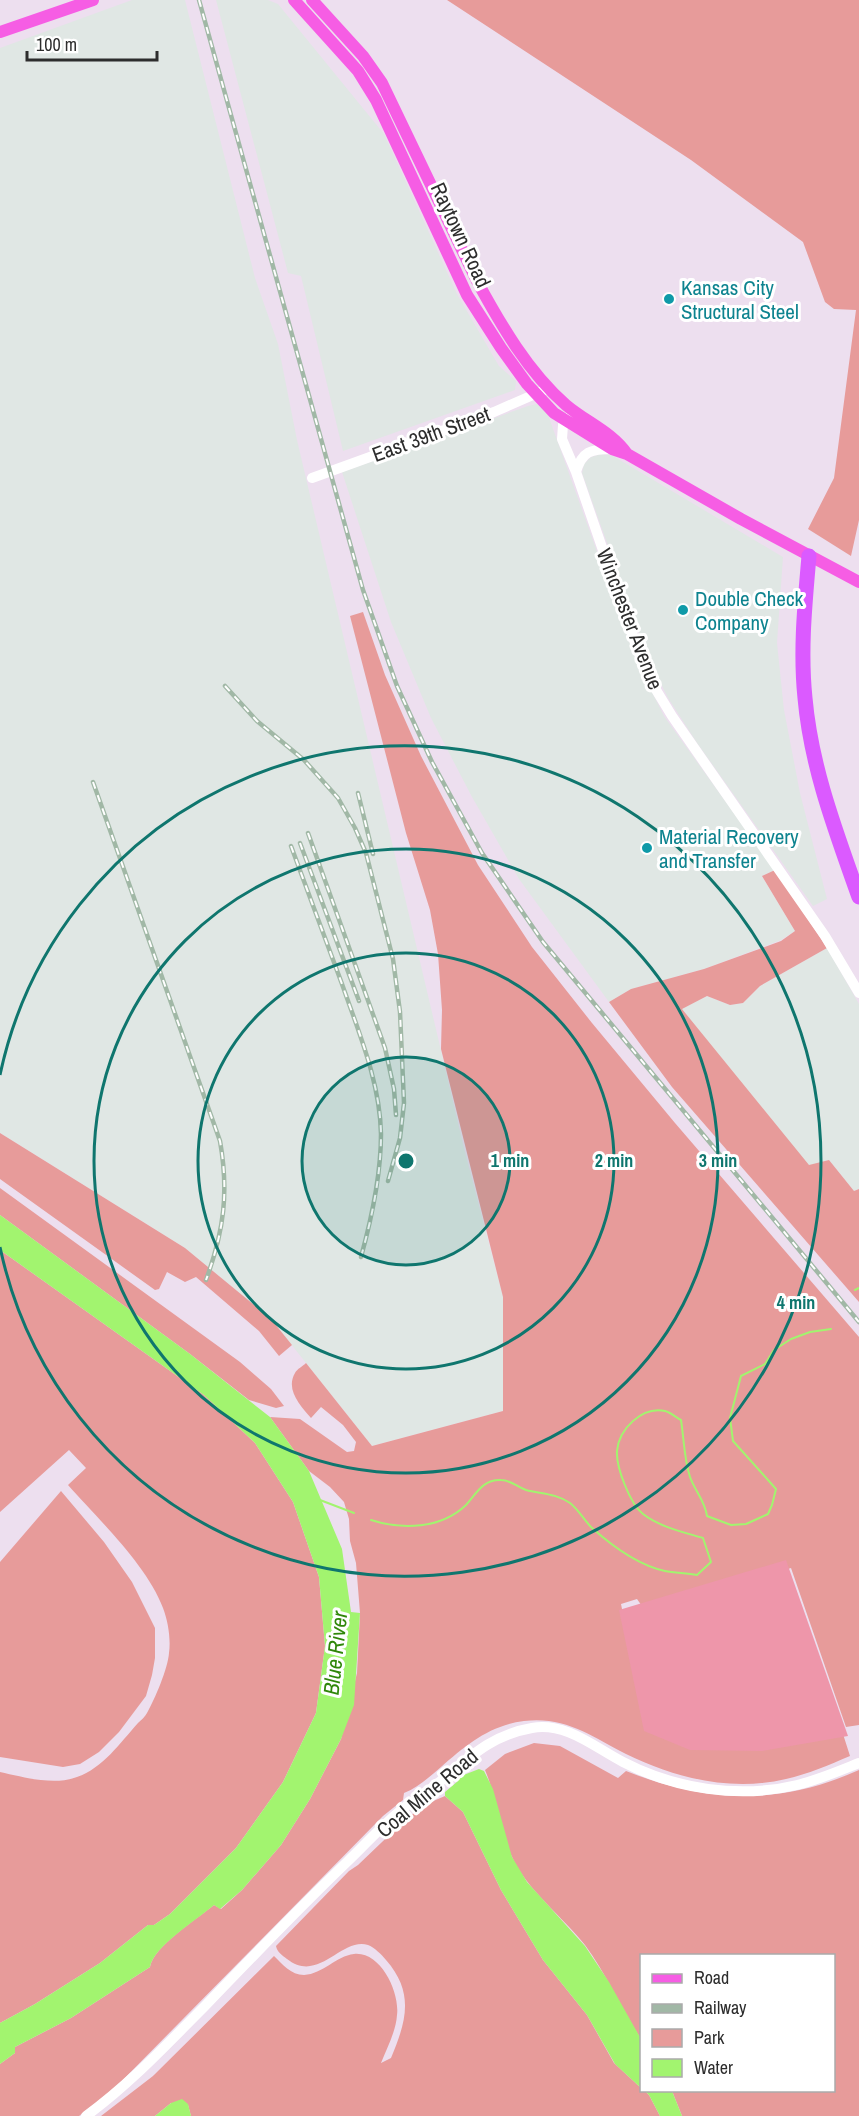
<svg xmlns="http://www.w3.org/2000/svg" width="859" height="2116" font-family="'Archivo Narrow',sans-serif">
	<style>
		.industrial { fill: #e0e7e4 }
		.green { fill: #e79b9a }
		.pitch { fill: #ee96aa }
		.water { fill: #a2f46f }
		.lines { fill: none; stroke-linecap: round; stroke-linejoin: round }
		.stream { stroke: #a2f46f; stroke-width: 2 }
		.minor { stroke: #fff; stroke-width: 10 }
		.major { stroke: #f65de4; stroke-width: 12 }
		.highway { stroke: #db5aff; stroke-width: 15 }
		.rail-casing { stroke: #a1b8a6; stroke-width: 4.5 }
		.rail { stroke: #fff; stroke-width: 2; stroke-dasharray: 7; stroke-linecap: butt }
		.ring { fill: none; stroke: #0f766e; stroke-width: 3 }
		.culture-dot { fill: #0f9aa8; stroke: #fff; stroke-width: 2 }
		.labels { text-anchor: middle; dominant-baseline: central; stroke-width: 6; stroke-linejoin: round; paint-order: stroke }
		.street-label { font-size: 21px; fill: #2d2d2d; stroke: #fff }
		.culture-label { font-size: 21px; fill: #0d838f; stroke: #fff; text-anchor: start }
		.water-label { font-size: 22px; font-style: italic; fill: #30870a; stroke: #fff }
		.centre { fill: #0f766e; stroke: #fff; stroke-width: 3 }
		.ring-label { font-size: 18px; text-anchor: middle; font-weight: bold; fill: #0f766e; stroke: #fff; stroke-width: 6; stroke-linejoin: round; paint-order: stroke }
	</style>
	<rect width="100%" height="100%" fill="#eddfef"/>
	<path class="industrial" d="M132 0H185L255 278 278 344 297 440 464 1148 503 1297V1411L372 1446 271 1319 185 1248 0 1133V48Z
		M216 0H268L278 4 384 134 457 294 499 366 516 381 515 390 343 451 301 276 288 273Z
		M537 404 547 412 636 660 664 716 775 870 762 876 795 931 781 940 704 969 631 989 609 1002 519 879 472 797 431 718 391 622 342 472 528 406Z
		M601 454 613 456 783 557 777 643 784 710 800 793 827 899 813 906 697 743 668 698 648 658 582 473 584 464 591 457Z
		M827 948 859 1004V1189L854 1191 829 1160 809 1166 681 1009 707 996 730 1005 743 1003 760 986Z"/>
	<path class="green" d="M447 0H859V520L851 556 808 529 834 478 856 310 834 309 825 302 803 242 691 160Z
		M363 612 385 675 421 756 478 865 532 947 592 1023 675 1123 859 1337V1725L846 1727 791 1568 751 1581 644 1609 637 1599 621 1604 638 1690 843 1734 850 1756C829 1765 808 1774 786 1779 731 1792 675 1778 626 1754 591 1736 565 1716 524 1721 490 1725 466 1745 441 1767 429 1777 419 1787 404 1793L403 1800 383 1816 114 2089 79 2116H0V2064L15 2053V2047L71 2018 150 1967C153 1947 197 1919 214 1905L221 1909 242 1890 281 1845 310 1799 341 1739 357 1673 360 1613 356 1563 350 1541 349 1519 344 1502 330 1487 309 1471 270 1417 300 1419 347 1452 354 1451 356 1442 343 1425 321 1407 311 1418C301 1406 285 1390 295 1373 297 1369 303 1366 306 1363L372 1446 503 1411V1297L441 1049 442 1010 438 954 430 910 406 833 350 616Z
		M775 870 827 948 760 986 743 1003 730 1005 707 996 682 1009 809 1165 829 1160 854 1191 859 1189V1302L672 1087 609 1002 631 989 704 969 781 941 795 931 762 876Z
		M0 1133 185 1248 271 1319 292 1345 279 1356 259 1331 196 1277 185 1282 167 1272 159 1289 155 1290 0 1179Z
		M0 1188 240 1362 271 1389 284 1406 276 1408 249 1400 190 1354 0 1215Z
		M0 1250 204 1395 255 1443 293 1502 319 1577 325 1646 316 1713 283 1782 236 1848 170 1914 154 1925H148L100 1963 35 2004 0 2023V1772C23 1777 54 1786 77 1777 103 1768 120 1743 138 1723 141 1720 145 1717 147 1713 155 1699 168 1668 169 1653 171 1639 168 1621 163 1608 147 1565 98 1519 68 1485L86 1468 69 1450 0 1512Z
		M61 1491 104 1542 132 1582 155 1628V1658L152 1675 146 1696 119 1732 99 1752 80 1764 63 1767 0 1757V1562Z
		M534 1743 560 1746 618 1778 626 1771C707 1803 779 1806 859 1770V2116H682L672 2091 834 2090V1956H642L641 2039C621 2009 607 1975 585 1945 563 1917 526 1889 512 1857 499 1829 497 1798 485 1770L505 1754Z
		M445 1796 463 1812 501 1890 543 1960 587 2015 614 2063 641 2088 642 2090 645 2091 649 2095 660 2116H191L188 2105 171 2103 155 2116H101L153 2076 274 1956C282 1964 291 1975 304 1975 323 1974 336 1956 354 1954 381 1951 400 1993 397 2015 396 2031 387 2048 381 2063L391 2058C406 2022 415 1993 386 1960 382 1955 374 1947 368 1945 341 1937 319 1984 287 1959 282 1955 277 1952 276 1946L349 1871 358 1865 405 1820 424 1805Z"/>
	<path class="pitch" d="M786 1560 848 1736 762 1751 690 1750 644 1731 619 1610Z"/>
	<path class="water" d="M0 1215 190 1354 270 1417 309 1471 342 1549 351 1612 360 1613 354 1705 341 1739 310 1799 281 1845 242 1890 220 1909 214 1905C198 1919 153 1947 150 1967L71 2018 15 2047V2053L0 2064V2023L35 2004 100 1963 148 1925H154L170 1914 236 1848 283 1782 316 1713 325 1646 319 1577 293 1502 255 1443 204 1395 0 1250Z
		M479 1769 484 1771 493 1789 512 1857 527 1882 585 1946 609 1982 641 2039V2088L615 2064 587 2015 543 1960 501 1890 463 1812 445 1796V1792L458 1781 461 1776Z
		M645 2091H672L682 2116H660L649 2095Z
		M182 2099 188 2104 191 2116H155L171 2103Z"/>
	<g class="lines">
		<path class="stream" d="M855 1290 859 1288
			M320 1500 354 1513
			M371 1520C402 1530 441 1529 466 1505 476 1494 483 1479 501 1480 511 1480 517 1487 526 1490 541 1494 555 1493 570 1503 578 1509 584 1520 591 1527 612 1546 637 1565 665 1571 675 1573 686 1573 697 1575L711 1562 703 1538C683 1532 660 1527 643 1514 630 1504 616 1467 617 1451 619 1429 642 1406 665 1411 670 1412 677 1418 681 1420 684 1439 684 1459 690 1477 695 1491 705 1501 707 1516L731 1525 746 1524 768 1514 772 1505 776 1489 733 1441 730 1418 741 1376 765 1364 774 1350 791 1339 810 1332 831 1329"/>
		<path class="minor" d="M570 416 563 425 562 439 576 472 636 646 650 680 672 716 825 936 859 993
			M576 472C582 451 591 449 612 449
			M312 478 494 412 549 388
			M86 2116C130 2084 166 2045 204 2007 251 1958 298 1909 347 1862 366 1844 384 1823 405 1807 412 1801 421 1797 428 1791 463 1765 485 1736 532 1728 566 1722 594 1747 623 1762 675 1789 739 1799 797 1785 818 1780 839 1771 859 1763"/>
		<path class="major" d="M294 0 358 71 376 100 467 295 501 348 527 384 554 413 612 449 627 454 741 519 859 582
			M312 0 363 56 382 83 477 281C501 325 528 372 566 405 586 422 612 432 627 454
			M0 32 93 0"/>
		<path class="highway" d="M809 556C805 603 800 650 805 698 811 767 836 832 859 897"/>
		<defs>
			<path id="rail" d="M199 0 363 590 397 686 432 762 482 853 543 942 859 1322
				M225 686 257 721 304 760 338 798 355 828 366 853 393 959 400 1012 404 1103 400 1138 388 1181
				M93 782 220 1141C229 1192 224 1231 206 1280
				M358 793 373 854
				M308 833 385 1048 394 1089 396 1115
				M300 843 359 1001
				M291 846C308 892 325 938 342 984 359 1033 380 1082 381 1134 381 1176 372 1217 361 1257"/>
		</defs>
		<use href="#rail" class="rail-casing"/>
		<use href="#rail" class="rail"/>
	</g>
	<circle cx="406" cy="1161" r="104" fill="#0f766e" fill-opacity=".12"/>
	<g class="ring">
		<circle cx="406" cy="1161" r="104"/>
		<circle cx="406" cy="1161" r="208"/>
		<circle cx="406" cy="1161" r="312"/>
		<path d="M0 1075A415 415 0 1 1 0 1247"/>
	</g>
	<g class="culture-dot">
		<circle cx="669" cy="299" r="6"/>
		<circle cx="683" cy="610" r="6"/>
		<circle cx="647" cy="848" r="6"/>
	</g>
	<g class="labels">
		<g class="street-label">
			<text transform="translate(461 235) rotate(65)">Raytown Road</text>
			<text transform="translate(431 434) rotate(-20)">East 39th Street</text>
			<text transform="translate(630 619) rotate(69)">Winchester Avenue</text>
			<text transform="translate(427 1793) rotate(-40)">Coal Mine Road</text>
		</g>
		<g class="culture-label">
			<text x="681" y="287">Kansas City<tspan x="681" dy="24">Structural Steel</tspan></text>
			<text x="695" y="598">Double Check<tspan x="695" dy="24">Company</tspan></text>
			<text x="659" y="836">Material Recovery<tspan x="659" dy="24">and Transfer</tspan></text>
		</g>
		<g class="water-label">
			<text transform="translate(335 1653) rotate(-84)">Blue River</text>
		</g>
	</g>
	<circle cx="406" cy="1161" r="9" class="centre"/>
	<g class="ring-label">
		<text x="510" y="1167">1 min</text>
		<text x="614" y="1167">2 min</text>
		<text x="718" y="1167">3 min</text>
		<text x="796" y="1309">4 min</text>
	</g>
	<rect x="640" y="1954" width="195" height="138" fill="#ffffff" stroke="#ababab" stroke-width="1.5"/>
	<rect x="652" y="1974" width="30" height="9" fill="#f65de4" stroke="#ababab" stroke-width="1.5"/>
	<text x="694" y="1984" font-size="18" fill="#2d2d2d">Road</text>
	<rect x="652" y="2004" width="30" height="9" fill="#a1b8a6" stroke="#ababab" stroke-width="1.5"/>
	<text x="694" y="2014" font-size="18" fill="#2d2d2d">Railway</text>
	<rect x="652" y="2029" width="30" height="18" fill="#e79b9a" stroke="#ababab" stroke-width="1.5"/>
	<text x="694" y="2044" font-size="18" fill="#2d2d2d">Park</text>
	<rect x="652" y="2059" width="30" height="18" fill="#a2f46f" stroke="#ababab" stroke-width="1.5"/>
	<text x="694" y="2074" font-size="18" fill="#2d2d2d">Water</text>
	<path d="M27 51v9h130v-9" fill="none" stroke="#2d2d2d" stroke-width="3"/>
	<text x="36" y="51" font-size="18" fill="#2d2d2d" stroke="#ffffff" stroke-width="4.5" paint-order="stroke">100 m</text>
</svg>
